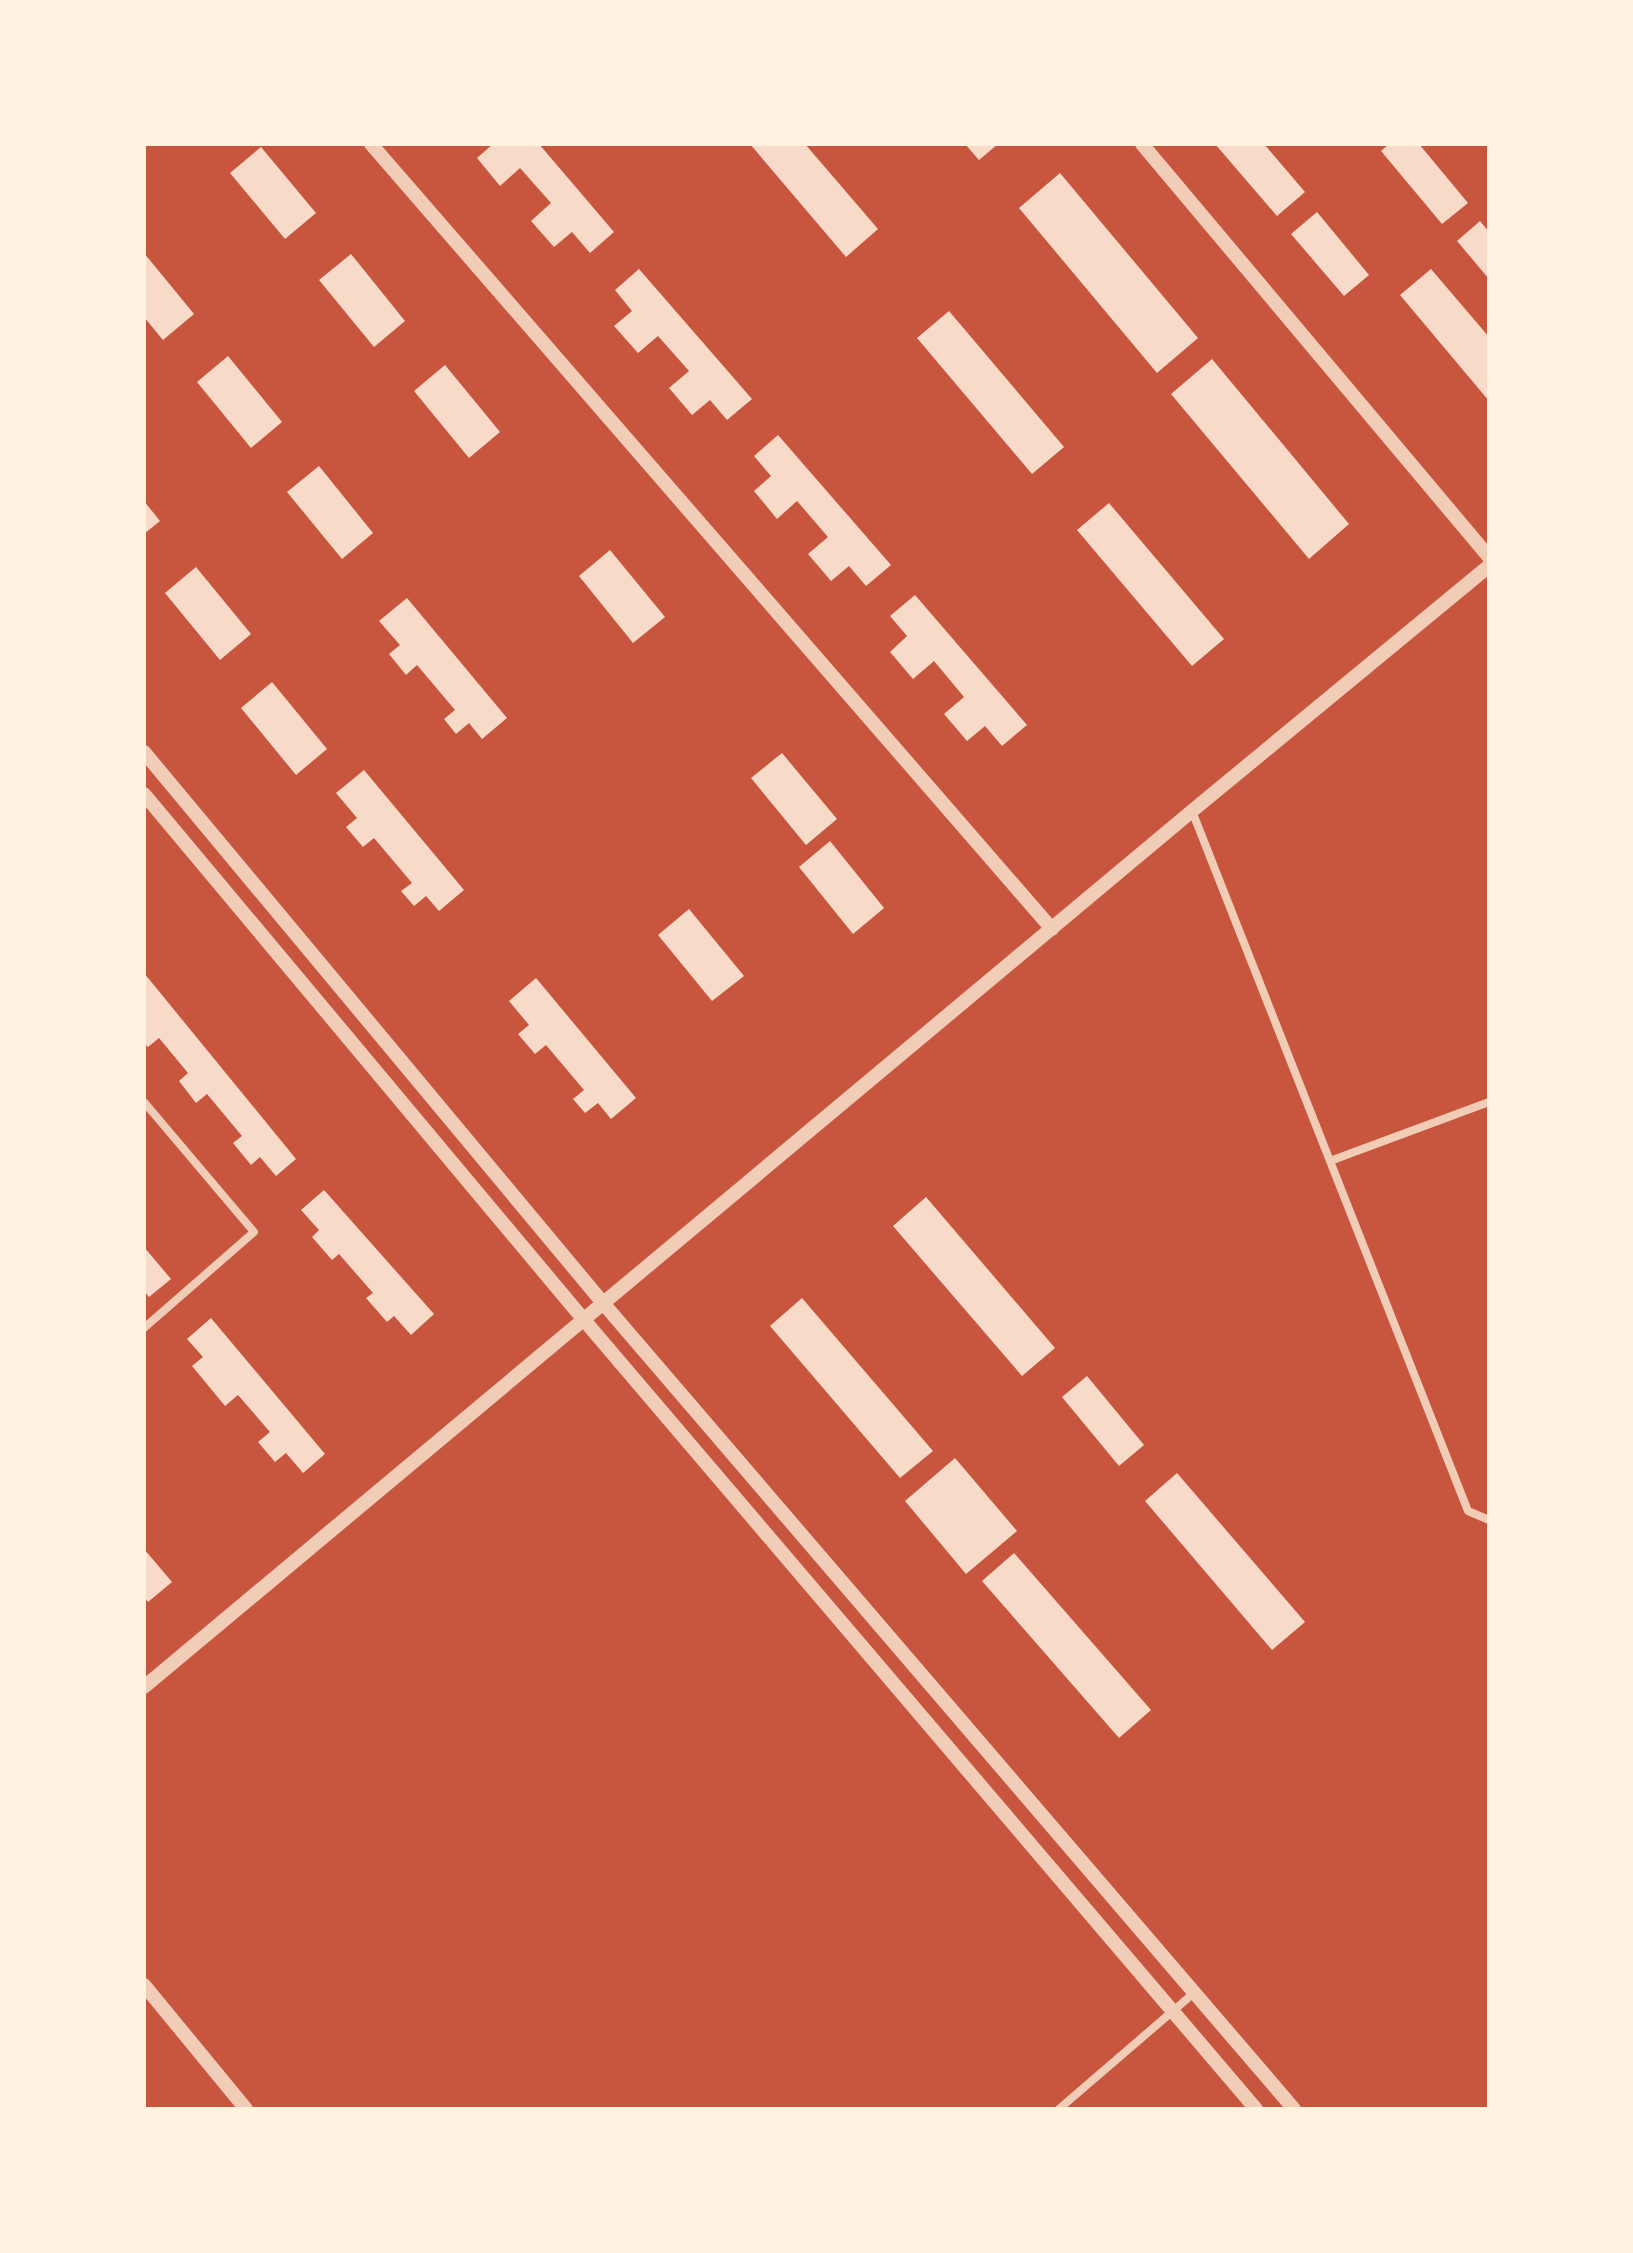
<svg xmlns="http://www.w3.org/2000/svg" width="1633" height="2253" font-family="Helvetica,sans-serif">
	<style>
		.building { fill: #f7dbc8 }
		.lines { fill: none; stroke-linecap: round; stroke-linejoin: round }
		.minor { stroke: #f1ccb7; stroke-width: 8 }
		.tertiary { stroke: #f1ccb7; stroke-width: 14 }
	</style>
	<rect width="100%" height="100%" fill="#c8553d"/>
	<path class="building" d="M493 144H539L614 232 590 253 572 232 554 247 531 221 551 203 520 168 500 186 477 158Z
		M750 144H805L878 229 846 257Z
		M965 144H998L979 160Z
		M1215 144H1264L1305 192 1277 216Z
		M1389 144H1419L1468 203 1442 224 1381 151Z
		M261 147 316 213 285 239 230 173Z
		M1060 173 1198 338 1157 373 1019 208Z
		M1317 212 1369 275 1344 296 1291 234Z
		M1480 221 1489 232V279L1457 241Z
		M144 253 194 314 163 340 144 317Z
		M351 254 405 321 374 347 319 280Z
		M639 269 752 399 727 420 710 400 692 415 669 388 689 371 658 336 638 353 614 326 632 311 615 290Z
		M1431 269 1489 337V401L1400 295Z
		M949 311 1064 447 1032 474 917 338Z
		M228 356 282 422 251 448 197 382Z
		M1212 359 1349 524 1309 559 1171 394Z
		M445 365 500 432 469 458 414 391Z
		M778 435 891 565 866 586 849 566 831 581 808 554 828 537 797 501 777 519 754 491 771 476 754 456Z
		M319 466 373 533 342 559 287 492Z
		M144 501 160 521 144 534Z
		M1109 503 1224 639 1192 666 1077 530Z
		M610 550 665 617 633 643 579 576Z
		M196 567 251 634 220 660 165 593Z
		M915 595 1027 725 1002 746 985 726 967 741 944 714 964 697 934 661 913 679 890 652 907 636 890 616Z
		M407 598 507 718 482 739 469 723 456 734 444 719 455 710 417 665 406 675 389 654 400 645 379 621Z
		M272 682 327 749 296 775 241 708Z
		M782 753 837 819 806 845 751 778Z
		M364 770 464 890 439 911 426 896 414 906 401 891 412 883 374 838 363 847 346 827 357 818 336 793Z
		M830 841 884 908 853 934 799 867Z
		M689 909 744 976 712 1001 658 935Z
		M144 973 296 1159 276 1176 260 1157 251 1165 233 1143 242 1136 207 1094 196 1103 179 1081 188 1073 159 1038 148 1047 144 1043Z
		M536 978 636 1098 611 1119 598 1103 585 1113 573 1099 584 1090 546 1045 535 1054 518 1034 529 1025 509 1001Z
		M324 1190 434 1314 411 1335 394 1316 387 1322 366 1298 373 1293 339 1254 332 1260 312 1237 319 1230 301 1210Z
		M926 1197 1055 1348 1022 1376 893 1226Z
		M144 1247 171 1279 149 1297 144 1291Z
		M802 1298 933 1451 900 1478 770 1326Z
		M211 1318 325 1454 303 1473 286 1453 275 1462 258 1442 270 1432 238 1395 225 1406 192 1366 203 1357 187 1339Z
		M1087 1376 1144 1445 1119 1466 1062 1397Z
		M955 1458 1017 1531 966 1574 905 1501Z
		M1177 1473 1305 1622 1272 1650 1145 1501Z
		M144 1549 172 1582 148 1602 144 1597Z
		M1014 1553 1151 1710 1119 1738 982 1581Z"/>
	<g class="lines">
		<path class="minor" d="M1192 811 1468 1511 1489 1520
			M144 1102 254 1232 144 1328
			M1330 1161 1489 1102
			M1059 2109 1195 1992"/>
		<path class="tertiary" d="M371 144 1052 929
			M1142 144 1489 557
			M144 752 603 1303 1294 2109
			M144 794 584 1320 1256 2109
			M144 1687 1192 811 1489 566
			M144 1985 246 2109"/>
	</g>
	<rect width="1633" height="2253" fill="none" stroke="#fff3e0" stroke-width="292"/>
</svg>
